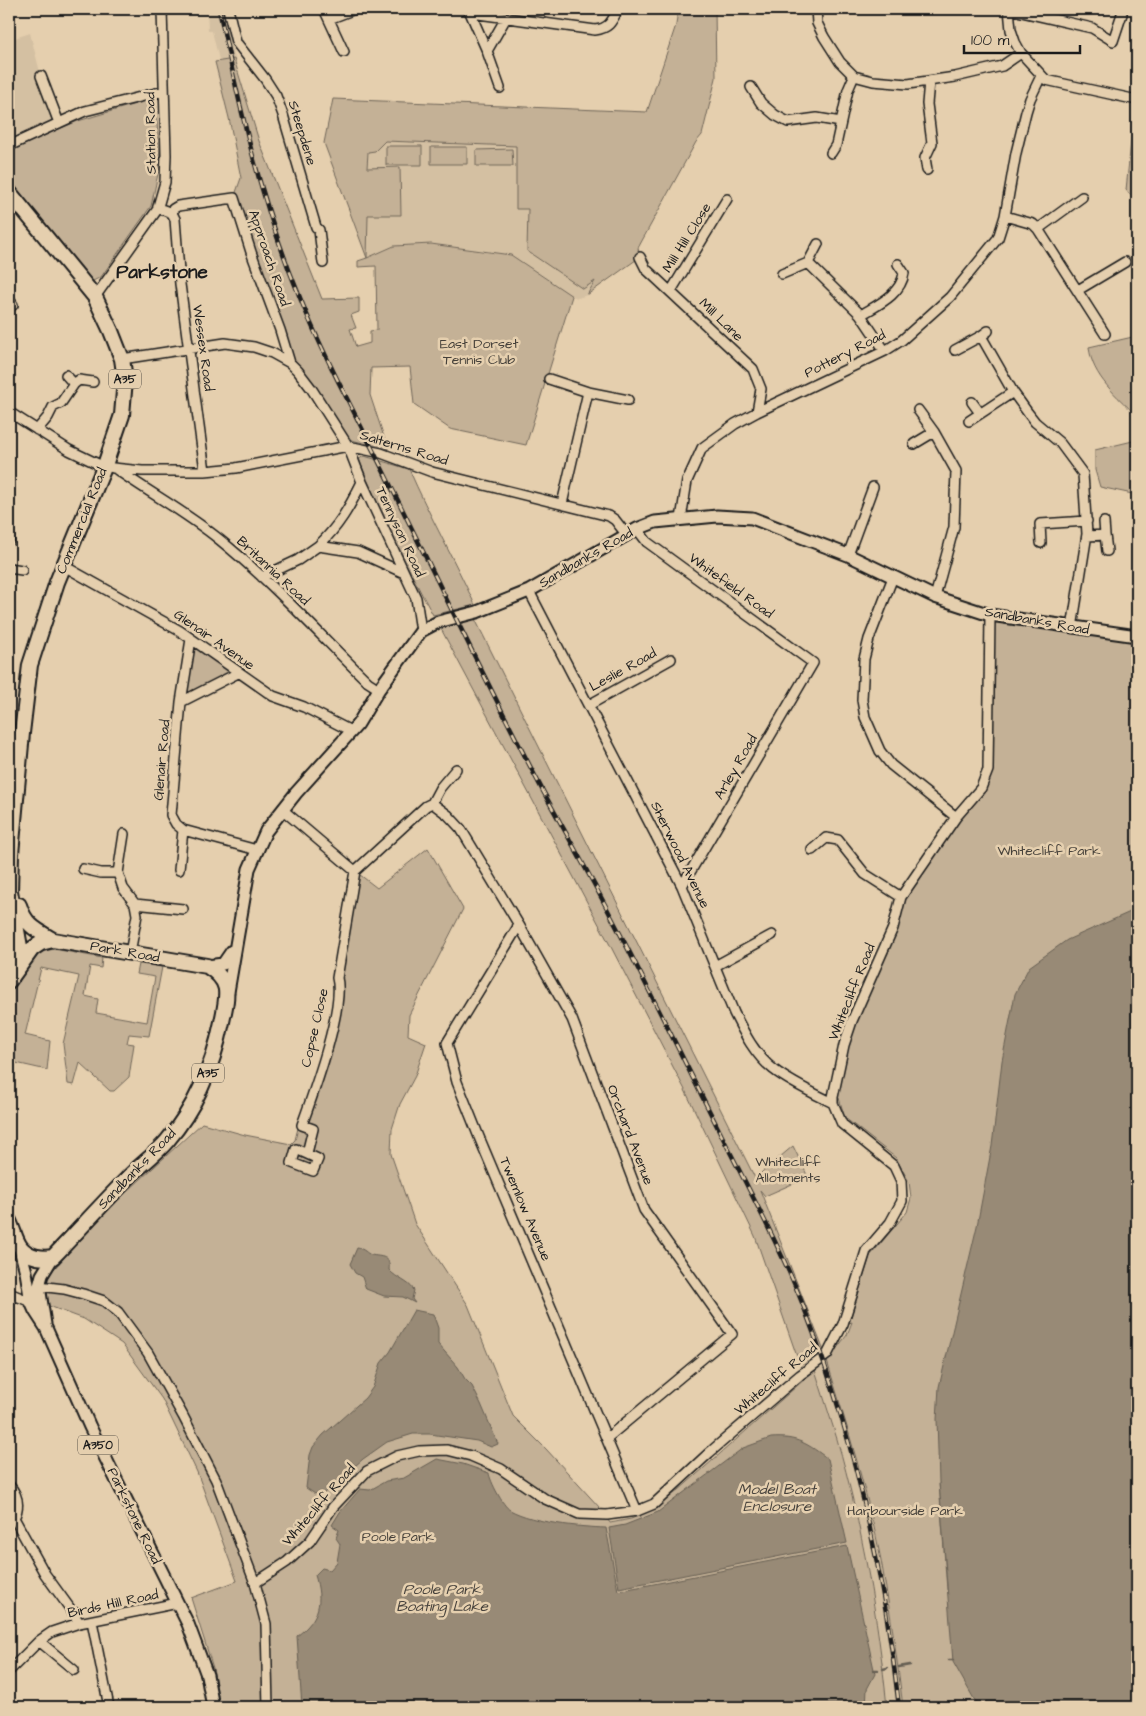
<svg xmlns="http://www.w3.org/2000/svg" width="1146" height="1716" font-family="'Architects Daughter',sans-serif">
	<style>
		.built { fill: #d4c0a2 }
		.green { fill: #c4b196; stroke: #706659 }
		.water { fill: #988a76; stroke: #665e52 }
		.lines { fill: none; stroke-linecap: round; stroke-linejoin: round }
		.stream { stroke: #665e52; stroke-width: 2.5 }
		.minor-casing { stroke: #1c1c1c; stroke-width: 12 }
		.major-casing { stroke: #1c1c1c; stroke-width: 15 }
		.highway-casing { stroke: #1c1c1c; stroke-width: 18 }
		.minor { stroke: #e5cfae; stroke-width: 9 }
		.major { stroke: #e5cfae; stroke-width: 11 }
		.highway { stroke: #e5cfae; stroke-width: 14 }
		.rail-casing { stroke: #1c1c1c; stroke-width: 4.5 }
		.rail { stroke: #e5cfae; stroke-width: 2.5; stroke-dasharray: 8; stroke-linecap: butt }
		.labels { text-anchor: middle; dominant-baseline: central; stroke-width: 5; stroke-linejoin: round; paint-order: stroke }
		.shield { fill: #e5cfae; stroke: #585248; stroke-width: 1 }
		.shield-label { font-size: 12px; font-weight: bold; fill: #1c1c1c }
		.street-label { font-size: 14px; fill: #1c1c1c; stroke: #e5cfae }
		.park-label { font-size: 14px; fill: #46413a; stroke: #e5cfae }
		.water-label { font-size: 15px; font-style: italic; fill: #47423c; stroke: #e5cfae }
		.district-label { font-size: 19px; font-weight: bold; fill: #1c1c1c; stroke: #e5cfae }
	</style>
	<rect width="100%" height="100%" fill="#e5cfae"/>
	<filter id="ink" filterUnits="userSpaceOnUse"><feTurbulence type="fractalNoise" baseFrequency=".02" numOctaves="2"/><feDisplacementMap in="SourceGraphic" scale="10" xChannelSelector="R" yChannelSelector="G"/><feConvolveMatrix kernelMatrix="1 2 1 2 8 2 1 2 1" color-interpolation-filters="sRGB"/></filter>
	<g filter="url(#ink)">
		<path class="built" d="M207 9H226L241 93 230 101 221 60H219L212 31H208Z
			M30 33 41 76 59 123 9 146V40Z
			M370 127 385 141 516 146 662 171 587 295 578 298 572 296 511 255 431 244 394 246 367 258V168Z
			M827 1361 857 1459 881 1559 897 1657 903 1707H887L879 1635 864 1548 837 1438 815 1370Z"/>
		<path class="green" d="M678 9H715L716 78 702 135 696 142 638 248 640 257 587 295 595 281 583 289 527 251 528 209H516V146L385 141 375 151 368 152 367 168 400 167 401 215H368L367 258 394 246 431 244 511 255 572 296 526 445 450 429 414 404 410 367 371 368 370 395 388 449 343 438 290 363 234 198 241 178 229 118 215 62 234 59 259 141 322 299 359 298V312L351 315 356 328 350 329 356 347 370 343V331L377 330 376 266 358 267V261L367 258 324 143 333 99 647 112 676 25Z
			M149 100 154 102 156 106 160 165 151 206 101 277 91 282 25 203 9 181V150L78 121Z
			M1135 102H1137V203L1126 190Z
			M386 146H422V165H386Z
			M431 147H467V164H431Z
			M512 149 513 166H476V150Z
			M1137 336V416C1118 397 1092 377 1089 347Z
			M1137 440V495L1100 487 1095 470V450Z
			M364 456 409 469C429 515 454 559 475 605L433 615C406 565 380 513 359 459Z
			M990 615 1137 636V1348L939 1483 947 1590 1137 1707H903C897 1658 890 1609 881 1560 868 1493 847 1427 827 1361L847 1335 852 1322 849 1323 870 1256 907 1212 911 1198 909 1182 896 1158 845 1118 839 1098 833 1097 844 1045 901 897 988 770Z
			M475 619 755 1178 793 1146 808 1177 765 1196 760 1190 824 1351 801 1368 755 1236 685 1090 610 945 440 627Z
			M191 639 238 673 181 702Z
			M428 848 463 909 409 1015 408 1035 426 1043 415 1076 400 1104 392 1129 391 1154 415 1224 468 1305 513 1416 546 1449 600 1508 610 1523 631 1519 654 1509 679 1490 815 1370C822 1393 830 1416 837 1439 862 1526 878 1617 887 1707H220L213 1668 191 1598 237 1581 197 1472 162 1399 122 1344 84 1319 49 1306 45 1279 105 1212 202 1123 245 1135 291 1144 295 1140 299 1124 326 1052 355 871 377 888Z
			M54 949 102 958 101 968 90 966 85 996 98 999 96 1013 147 1022 155 977 137 974 139 964 162 967 149 1036 129 1034 127 1043 134 1044 129 1077 114 1091H110L80 1063 74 1085 68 1084 63 1044 79 976 41 968 25 1035 50 1041 47 1070 16 1063 9 1095V995L25 967 41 952Z"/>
		<path class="water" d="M1137 909V1707H981L974 1699 953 1662 939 1482 937 1419 939 1387 977 1226 992 1146 1002 1061 1015 994 1029 967 1067 940Z
			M357 1248C365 1249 366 1253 371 1255 381 1257 391 1255 389 1270 397 1279 408 1281 414 1290L412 1299 415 1303 403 1297 384 1296 366 1289 362 1277 355 1273 350 1264Z
			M414 1310 433 1314 438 1328V1344L458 1367 465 1379 472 1386 481 1404 498 1444 491 1447 477 1441 430 1434H413L387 1442 363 1459 323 1494H315L306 1488 310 1455 313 1447 323 1435 365 1398 373 1387 381 1363 390 1352Z
			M771 1438C797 1436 808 1444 828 1459L847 1543 619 1588 609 1528 625 1525 658 1512 743 1448Z
			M437 1459 463 1464 489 1473C490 1481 503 1506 510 1510 534 1523 579 1527 606 1528L618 1591 847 1546 875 1674 867 1689 866 1707H302L297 1636C320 1618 323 1602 315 1575L322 1568 330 1570 337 1562 340 1544 336 1538 339 1530 332 1525 340 1512 360 1489 370 1490 386 1481 404 1478Z"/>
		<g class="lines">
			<path class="stream" d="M949 1660H953
				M899 1667 910 1665
				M883 1669 887 1668
				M874 1670H878"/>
			<defs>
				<path id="minor" d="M228 9 236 42 265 79 276 96 283 115 316 227 319 230 323 263
					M324 9 344 52
					M816 9 817 23 824 37 840 62 854 76 873 81 908 84 955 77 1002 66 1021 53
					M1009 9 1011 30 1015 42 1021 53 1046 80 1137 100
					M1009 9 1092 28 1113 41 1122 14
					M469 10 487 51 500 88
					M471 13 595 30C610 28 612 21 618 9
					M329 19 355 9
					M487 51 506 18
					M41 76 59 123
					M751 87 761 103 775 115 788 122 817 118 841 122
					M9 146 85 111 164 91
					M831 153 836 145 848 90 854 76
					M927 170 925 158 932 143 927 104 929 81
					M158 208 172 213 175 219 180 284 205 471
					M172 213 173 209 178 206 234 198 251 252 280 330 290 363
					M1005 216 1033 224 1038 229 1105 334
					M1038 229 1082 197
					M818 244 808 263 860 314 885 351
					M640 257 646 269 753 369 761 389 757 412
					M782 274 808 263
					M1078 290 1125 262
					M671 291 727 199
					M95 297 157 210 165 182 166 155 162 9
					M9 299 13 305
					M861 315C877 305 901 295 904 273L898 264
					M988 331 981 336 1013 392 1028 413 1035 422 1060 443 1083 474 1087 534 1072 628
					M955 350 981 336
					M122 359 225 343 254 347 272 353 290 363 298 371 311 388 348 446 362 482 416 598 421 631
					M549 379 588 392 628 400
					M74 384 79 380 93 382
					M972 402 980 413
					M918 410 934 432 956 471 954 527 935 597
					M9 412 69 450 98 464 113 468 142 471H205L236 468 348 446 381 453 432 472 609 516 615 520 626 534
					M969 421 1013 392
					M37 430 48 417 53 407 61 403 74 384 66 375
					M914 444 934 432
					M116 469C150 493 187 513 220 540 273 583 319 634 368 682L379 689
					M562 504 588 392
					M681 519 687 481 702 448 735 424 757 412 885 351 902 340 950 297 998 238 1005 216 1016 153 1026 112 1030 99 1041 76
					M1104 522 1105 535
					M637 529 647 542 813 663 682 886
					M1087 536 1105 535 1107 551
					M9 537V541
					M1041 543 1040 524 1087 521
					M318 546C339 526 349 508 362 482
					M848 555 873 487
					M64 566 180 631 273 696 304 707 351 731
					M9 568 22 570
					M262 577 298 560 318 546 358 552 404 573
					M893 577 869 639 864 659 862 700 865 717 880 751 891 765 956 817
					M529 591 682 886 734 1013C744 1033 755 1055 773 1069 791 1083 813 1093 833 1103
					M191 639 181 702 171 815 176 824 183 830 257 850
					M181 702 238 673
					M589 705 671 659
					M432 803 448 815 461 829 519 925 572 1019 644 1210 732 1334 607 1438
					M283 810 355 871 426 806 432 803 440 788 456 769
					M124 834 118 873 123 888 135 904 137 915 130 953
					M812 850 826 838 838 840 865 874 901 897
					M83 869 101 873H118
					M179 870 183 830
					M135 904 183 909
					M519 925 447 1043 457 1082 479 1137 637 1511
					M715 966 772 935
					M296 1149 318 1159 313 1171 292 1163Z
					M307 1153 313 1129 302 1125C313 1094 345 1007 337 978L355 871
					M39 1286 64 1289 83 1294 104 1301 118 1312 148 1353 183 1416 216 1480 255 1583 266 1624 268 1707
					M9 1300 14 1295 31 1302
					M9 1485C18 1495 20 1506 14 1518
					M14 1518 45 1574 74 1614 79 1623
					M255 1583 287 1562 310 1541 333 1507 367 1471 397 1456 419 1451 447 1450 471 1456 501 1469 545 1499 579 1514 607 1515 637 1511 654 1504 709 1453 800 1375 827 1355 843 1324 866 1251 890 1223 902 1201 901 1181 894 1166 842 1124 833 1103V1097L844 1045 852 1021 893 928 901 897 956 817 981 788 988 770 990 615
					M92 1621 109 1707
					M39 1641 74 1670
					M9 1671 39 1641 52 1632 79 1623 178 1603"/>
				<path id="major" d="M207 966 223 964 232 951
					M228 992 249 869 266 831 296 793 358 724 379 689 421 631 438 622 477 612 529 591 637 529 655 522 717 516 752 518 848 555 935 597 990 615 1137 636
					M20 1249 26 1272 31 1302 35 1311 46 1328 90 1427 188 1624 207 1675 213 1707
					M45 1324 39 1286 42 1275 53 1257"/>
				<path id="highway" d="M9 192 95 297 111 331 122 359 125 379 122 415 105 465 57 582 30 665 22 733 11 854 10 891 20 947 19 966
					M19 905C25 925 36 930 53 940
					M9 981 32 949 41 943 53 940 207 966C233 982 227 996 222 1022 213 1066 197 1106 167 1141 155 1155 139 1166 126 1180 101 1205 78 1231 53 1257 47 1258 43 1258 37 1257 16 1252 17 1238 9 1221"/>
			</defs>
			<use href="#minor" class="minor-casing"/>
			<use href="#major" class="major-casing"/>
			<use href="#highway" class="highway-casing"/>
			<use href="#minor" class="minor"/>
			<use href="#major" class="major"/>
			<use href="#highway" class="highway"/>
			<defs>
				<path id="rail" d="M219 9C239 104 260 200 297 290 309 322 324 352 339 383 409 519 473 658 544 793 567 835 591 877 613 920 649 989 683 1059 718 1128 747 1187 779 1244 803 1305 853 1434 884 1570 899 1707"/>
			</defs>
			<use href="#rail" class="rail-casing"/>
			<use href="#rail" class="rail"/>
		</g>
	</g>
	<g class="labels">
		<g class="shield">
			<rect x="109" y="369.5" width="32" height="19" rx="4"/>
			<rect x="192" y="1063.5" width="32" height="19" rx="4"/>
			<rect x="78" y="1435.5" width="40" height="19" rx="4"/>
		</g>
		<g class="shield-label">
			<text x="125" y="379">A35</text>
			<text x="208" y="1073">A35</text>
			<text x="98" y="1445">A350</text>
		</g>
		<g class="street-label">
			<text transform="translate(151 133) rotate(-91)">Station Road</text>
			<text transform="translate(302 133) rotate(73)">Steepdene</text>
			<text transform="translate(687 238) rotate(-58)">Mill Hill Close</text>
			<text transform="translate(269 258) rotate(71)">Approach Road</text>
			<text transform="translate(721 320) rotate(44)">Mill Lane</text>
			<text transform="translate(203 348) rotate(82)">Wessex Road</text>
			<text transform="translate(845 354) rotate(-27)">Pottery Road</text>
			<text transform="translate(404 448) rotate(17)">Salterns Road</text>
			<text transform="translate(82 521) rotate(-68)">Commercial Road</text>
			<text transform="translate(400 532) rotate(65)">Tennyson Road</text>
			<text transform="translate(586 558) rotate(-30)">Sandbanks Road</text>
			<text transform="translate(273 571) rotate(43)">Britannia Road</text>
			<text transform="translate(731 586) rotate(36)">Whitefield Road</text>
			<text transform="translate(1037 621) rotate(10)">Sandbanks Road</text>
			<text transform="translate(214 640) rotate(35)">Glenair Avenue</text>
			<text transform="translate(623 670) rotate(-29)">Leslie Road</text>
			<text transform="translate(162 760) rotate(-85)">Glenair Road</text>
			<text transform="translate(736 767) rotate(-60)">Arley Road</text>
			<text transform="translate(680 855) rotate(64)">Sherwood Avenue</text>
			<text transform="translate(125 952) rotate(10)">Park Road</text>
			<text transform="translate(852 992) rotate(-68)">Whitecliff Road</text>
			<text transform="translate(315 1028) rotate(-77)">Copse Close</text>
			<text transform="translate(630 1135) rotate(69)">Orchard Avenue</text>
			<text transform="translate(137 1169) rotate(-46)">Sandbanks Road</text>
			<text transform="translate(525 1209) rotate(67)">Twemlow Avenue</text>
			<text transform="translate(776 1379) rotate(-40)">Whitecliff Road</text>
			<text transform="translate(319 1505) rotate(-49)">Whitecliff Road</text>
			<text transform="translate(134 1516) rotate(64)">Parkstone Road</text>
			<text transform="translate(113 1604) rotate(-12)">Birds Hill Road</text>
		</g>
		<g class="park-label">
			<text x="479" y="344">East Dorset<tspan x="479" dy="16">Tennis Club</tspan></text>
			<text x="1049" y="851">Whitecliff Park</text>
			<text x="788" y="1162">Whitecliff<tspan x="788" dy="16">Allotments</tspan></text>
			<text x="905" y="1511">Harbourside Park</text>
			<text x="398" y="1537">Poole Park</text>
		</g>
		<g class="water-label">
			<text x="777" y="1489">Model Boat<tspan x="777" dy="17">Enclosure</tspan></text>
			<text x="442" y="1589">Poole Park<tspan x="442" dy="17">Boating Lake</tspan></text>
		</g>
		<g class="district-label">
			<text x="162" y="272">Parkstone</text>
		</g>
	</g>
	<rect width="1146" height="1716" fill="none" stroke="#e5cfae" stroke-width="30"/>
	<rect x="15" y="15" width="1116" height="1686" fill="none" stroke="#1c1c1c" stroke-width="2" filter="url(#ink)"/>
	<path d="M964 45v8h116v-8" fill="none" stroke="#1c1c1c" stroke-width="2.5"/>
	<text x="971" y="45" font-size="15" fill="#1c1c1c" stroke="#e5cfae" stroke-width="4" paint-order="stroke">100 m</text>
</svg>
